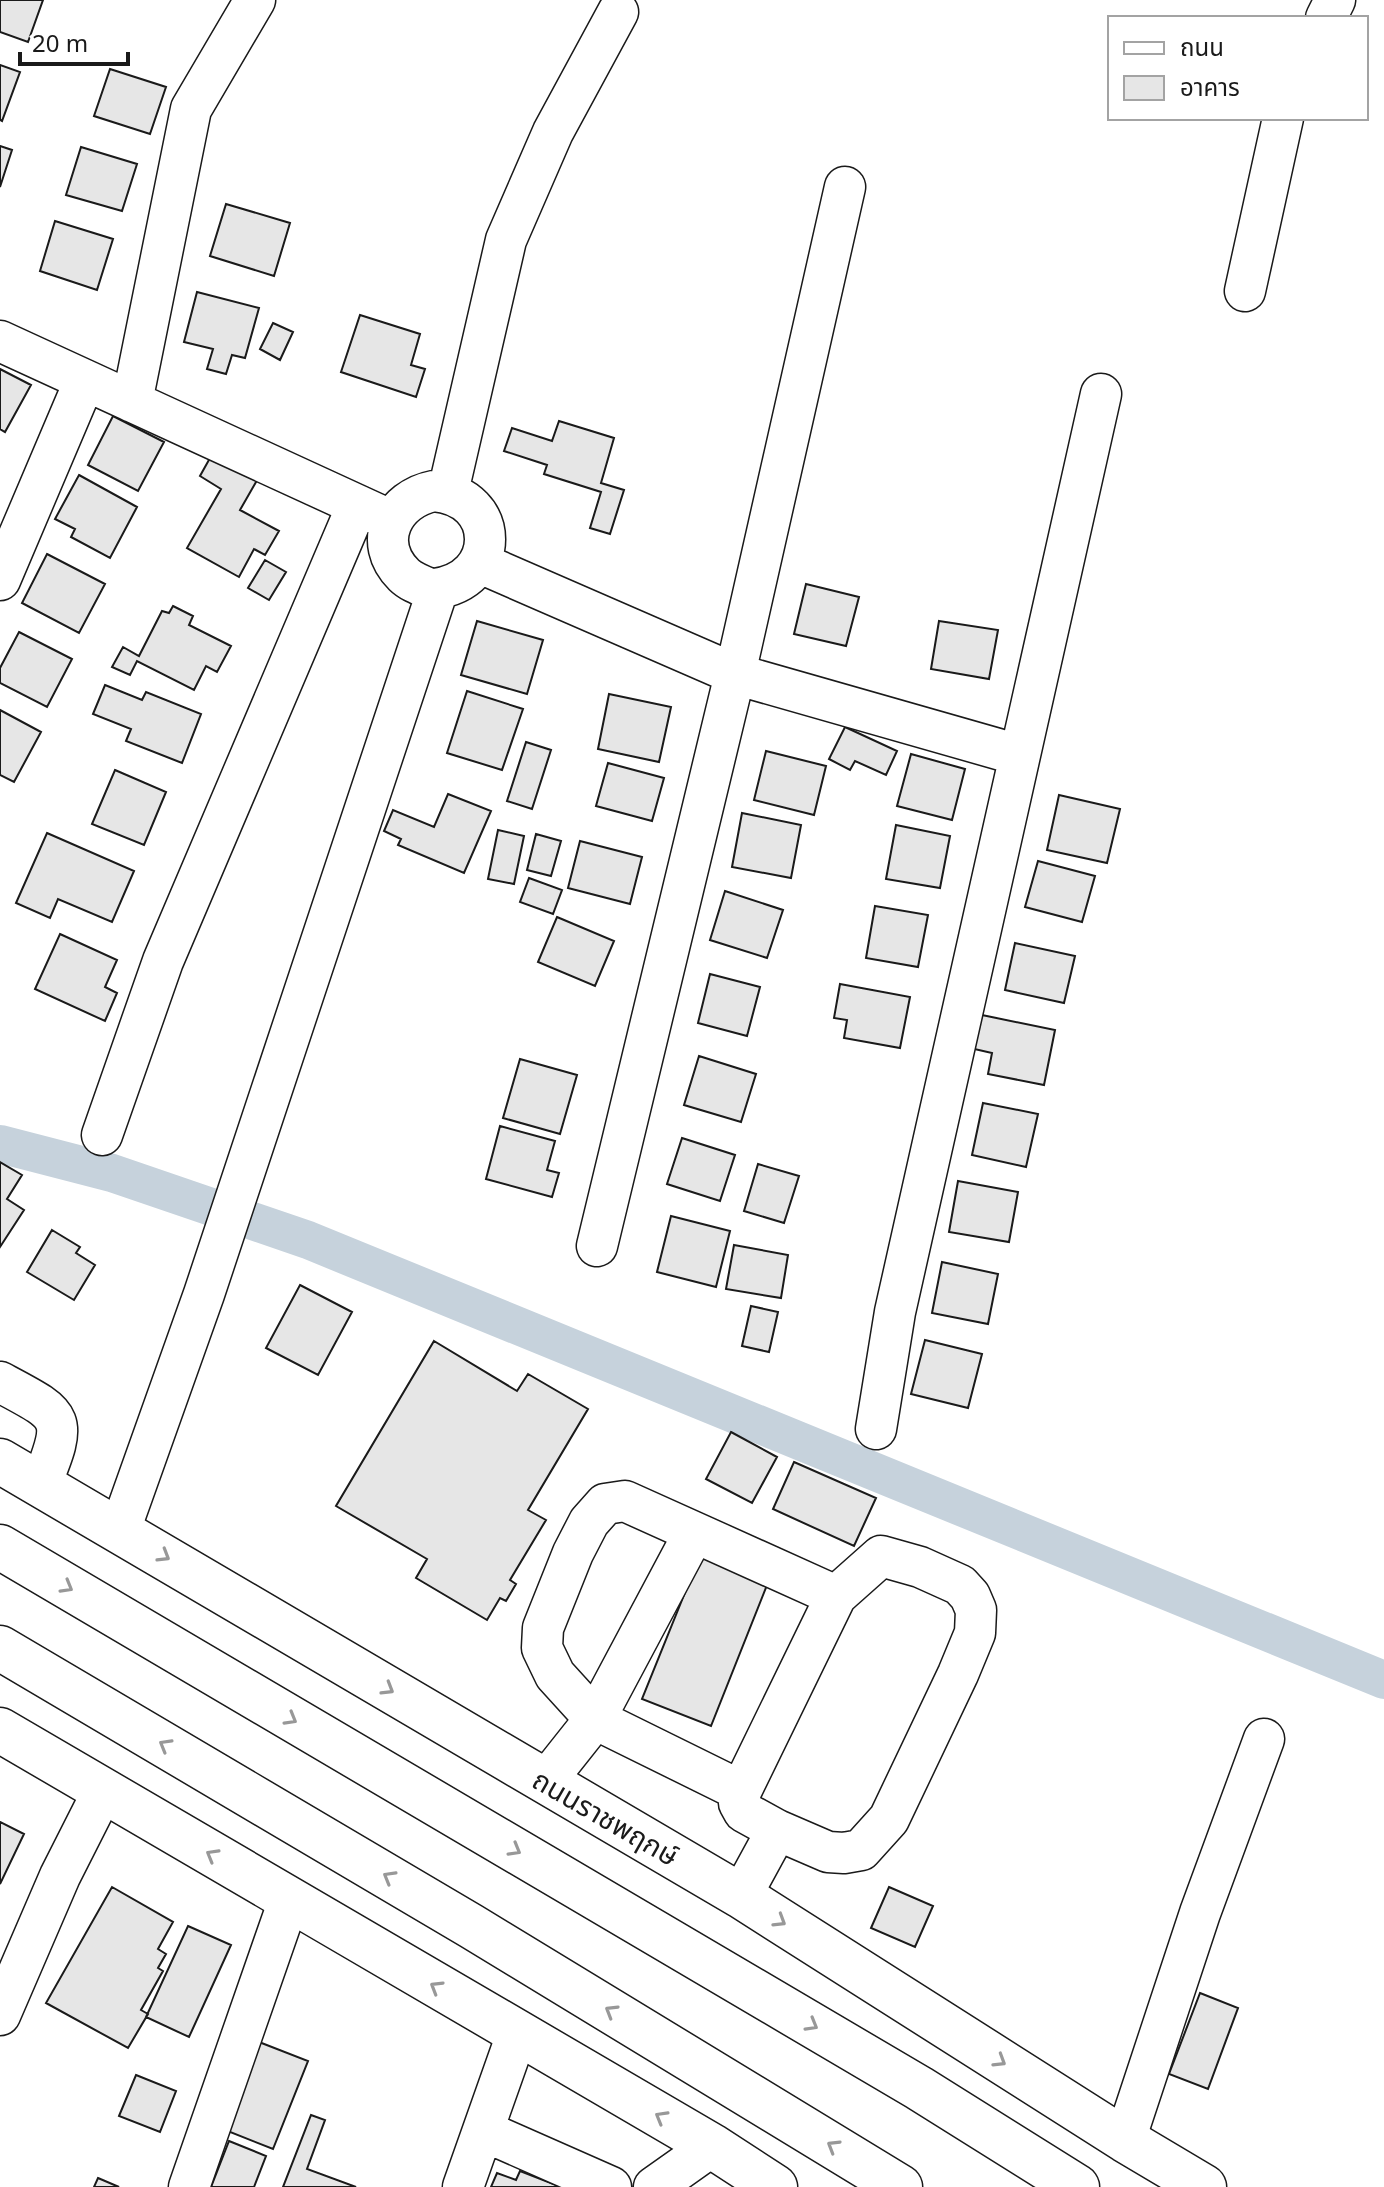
<svg xmlns="http://www.w3.org/2000/svg" width="1384" height="2187" font-family="'Noto Sans','Noto Sans Thai',sans-serif">
	<style>
		.lines { fill: none; stroke-linecap: round; stroke-linejoin: round }
		.canal { stroke: #c6d2dc; stroke-width: 38 }
		.building { fill: #e6e6e6; stroke: #1a1a1a; stroke-width: 2 }
		.minor-casing { stroke: #1a1a1a; stroke-width: 43 }
		.major-casing { stroke: #1a1a1a; stroke-width: 47 }
		.minor { stroke: #fff; stroke-width: 40 }
		.major { stroke: #fff; stroke-width: 44 }
		.oneway { stroke: #989898 }
		.labels { text-anchor: middle; dominant-baseline: central; stroke-width: 6; stroke-linejoin: round; paint-order: stroke }
		.street-label { font-size: 28px; fill: #1a1a1a; stroke: #fff }
	</style>
	<rect width="100%" height="100%" fill="#fff"/>
	<g class="lines">
		<path class="canal" d="M0 1144 112 1173 308 1240 1384 1680"/>
	</g>
	<path class="building" d="M0 0H43L28 42 0 32Z
		M0 65 20 72 2 121 0 120Z
		M110 69 166 87 150 134 94 116Z
		M0 146 12 150 0 187Z
		M81 147 137 164 122 211 66 195Z
		M226 204 290 223 274 276 210 256Z
		M55 221 113 239 97 290 40 271Z
		M197 292 259 308 245 358 232 355 226 374 207 369 213 349 184 342Z
		M360 315 420 334 411 365 425 369 416 397 341 372Z
		M273 323 293 332 280 360 260 349Z
		M0 369 31 385 5 432 0 429Z
		M113 416 164 442 138 491 88 465Z
		M559 421 614 438 601 483 624 490 610 534 590 528 601 492 544 474 547 465 504 451 512 428 552 441Z
		M215 449 260 475 240 510 279 531 265 555 254 549 239 577 187 548 221 489 200 476Z
		M79 475 137 507 110 558 71 537 75 529 55 519Z
		M47 554 105 584 79 633 22 603Z
		M265 560 286 572 269 600 248 588Z
		M806 584 859 597 846 646 794 634Z
		M173 606 193 616 189 625 231 646 217 672 206 666 194 690 137 661 130 675 112 667 123 647 139 656 162 611 169 613Z
		M477 621 543 640 527 694 461 675Z
		M939 621 998 630 989 679 931 669Z
		M19 632 72 659 47 707 0 683V668Z
		M105 685 142 700 146 692 201 714 182 763 126 741 131 729 93 714Z
		M467 691 523 709 502 770 447 753Z
		M609 694 671 707 659 762 598 749Z
		M0 710 41 732 14 782 0 775Z
		M845 727 897 751 886 775 855 761 850 770 829 759Z
		M526 742 551 750 532 809 507 801Z
		M766 751 826 766 814 815 754 800Z
		M911 754 965 769 952 820 897 806Z
		M608 763 664 778 652 821 596 806Z
		M115 770 166 792 144 845 92 824Z
		M448 794 491 811 464 873 398 845 401 839 384 831 393 810 434 827Z
		M1059 795 1120 809 1107 863 1047 850Z
		M742 813 801 825 791 878 732 867Z
		M896 825 950 836 940 888 886 879Z
		M498 830 524 836 514 884 488 879Z
		M47 833 134 871 112 922 58 899 50 918 16 903Z
		M536 834 561 841 551 876 527 870Z
		M580 841 642 857 630 904 568 888Z
		M1038 861 1095 876 1082 922 1025 907Z
		M529 878 562 890 553 914 520 902Z
		M725 891 783 910 767 958 710 940Z
		M875 906 928 915 918 967 866 958Z
		M557 917 614 941 595 986 538 962Z
		M60 934 117 960 105 987 117 993 105 1021 35 989Z
		M1015 943 1075 956 1064 1003 1005 990Z
		M710 974 760 987 747 1036 698 1023Z
		M840 984 910 997 900 1048 844 1038 847 1020 834 1018Z
		M977 1014 1055 1030 1044 1085 988 1074 992 1053 970 1048Z
		M699 1056 756 1074 741 1122 684 1105Z
		M520 1059 577 1075 560 1134 503 1118Z
		M983 1103 1038 1114 1026 1167 972 1155Z
		M500 1126 555 1141 547 1170 559 1173 552 1197 486 1179Z
		M682 1138 735 1155 720 1201 667 1184Z
		M0 1162 22 1175 7 1199 24 1210 0 1247Z
		M758 1164 799 1176 784 1223 744 1211Z
		M958 1181 1018 1192 1009 1242 949 1232Z
		M671 1216 730 1231 716 1287 657 1272Z
		M52 1230 80 1247 76 1253 95 1265 74 1300 27 1272Z
		M734 1245 788 1255 781 1298 726 1289Z
		M942 1262 998 1274 988 1324 932 1313Z
		M300 1285 352 1312 318 1375 266 1348Z
		M751 1306 778 1312 769 1352 742 1346Z
		M925 1340 982 1354 968 1408 911 1394Z
		M434 1341 517 1391 528 1374 588 1409 528 1510 546 1520 510 1580 516 1584 506 1601 500 1598 487 1620 416 1578 427 1559 336 1506Z
		M731 1432 777 1457 752 1503 706 1479Z
		M794 1462 876 1498 854 1546 773 1509Z
		M701 1553 769 1580 711 1726 642 1699Z
		M0 1822 24 1834 0 1884Z
		M112 1887 173 1922 158 1949 166 1954 158 1968 163 1971 141 2010 148 2014 128 2048 46 2003Z
		M889 1887 933 1906 915 1947 871 1928Z
		M188 1926 231 1945 189 2037 146 2017Z
		M1200 1993 1238 2008 1208 2089 1169 2074Z
		M259 2042 308 2061 273 2149 225 2130Z
		M136 2075 176 2091 160 2132 119 2116Z
		M311 2115 325 2120 307 2169 356 2187H283Z
		M229 2141 266 2156 254 2187H211Z
		M520 2171 561 2187H491L497 2173 516 2180Z
		M98 2178 119 2187H94Z"/>
	<g class="lines">
		<defs>
			<path id="minor" d="M1326 18 1335 0
				M1245 291 1283 118
				M0 341 392 521
				M132 402 191 109 255 0
				M434 491C502 497 502 581 434 589L437 592C426 587 412 583 404 575 371 542 393 499 434 491Z
				M448 492 506 240 553 132 618 12
				M480 563 735 674 1019 755
				M0 580 85 380
				M102 1135 163 961 357 506
				M597 1246 735 674 845 187
				M0 1382C64 1416 69 1416 41 1484
				M876 1429 895 1312 1101 394
				M120 1530 204 1294 437 592
				M881 1556 920 1567 960 1585 970 1596 976 1610 975 1633 958 1674 889 1819 861 1850 844 1853 828 1852 777 1830 744 1812 739 1803 741 1791 836 1596Z
				M545 1782 595 1719 694 1533
				M741 1791 595 1719 555 1675 542 1648 543 1628 573 1553 589 1522 605 1504 625 1501 836 1596
				M741 1896 777 1830
				M0 2015 60 1876 103 1791
				M484 2131 611 2187
				M1125 2140 1200 1913 1264 1739
				M189 2187 289 1900
				M463 2187 517 2034
				M654 2187 712 2146"/>
			<path id="major" d="M0 1461 741 1896 1125 2140 1204 2187
				M0 1547 919 2088 1077 2187
				M0 1648 471 1926 900 2187
				M0 1730 712 2146 775 2187"/>
		</defs>
		<use href="#minor" class="minor-casing"/>
		<use href="#major" class="major-casing"/>
		<use href="#minor" class="minor"/>
		<use href="#major" class="major"/>
	</g>
	<defs><path id="oneway-chevron" d="M-2-3.5L2.5 0L-2 3.5" fill="none" stroke-width="1.6" stroke-linecap="round" stroke-linejoin="round" transform="scale(2)"/></defs>
	<g class="oneway">
		<use href="#oneway-chevron" transform="translate(164 1556) rotate(31)"/>
		<use href="#oneway-chevron" transform="translate(67 1587) rotate(30)"/>
		<use href="#oneway-chevron" transform="translate(388 1689) rotate(31)"/>
		<use href="#oneway-chevron" transform="translate(291 1719) rotate(30)"/>
		<use href="#oneway-chevron" transform="translate(165 1745) rotate(-150)"/>
		<use href="#oneway-chevron" transform="translate(515 1850) rotate(30)"/>
		<use href="#oneway-chevron" transform="translate(212 1855) rotate(-150)"/>
		<use href="#oneway-chevron" transform="translate(389 1877) rotate(-150)"/>
		<use href="#oneway-chevron" transform="translate(780 1921) rotate(32)"/>
		<use href="#oneway-chevron" transform="translate(436 1987) rotate(-149)"/>
		<use href="#oneway-chevron" transform="translate(611 2011) rotate(-149)"/>
		<use href="#oneway-chevron" transform="translate(812 2025) rotate(30)"/>
		<use href="#oneway-chevron" transform="translate(1000 2061) rotate(32)"/>
		<use href="#oneway-chevron" transform="translate(661 2117) rotate(-150)"/>
		<use href="#oneway-chevron" transform="translate(833 2146) rotate(-149)"/>
	</g>
	<g class="labels">
		<g class="street-label">
			<text transform="translate(606 1817) rotate(30)">ถนนราชพฤกษ์</text>
		</g>
	</g>
	<rect x="1108" y="16" width="260" height="104" fill="#ffffff" stroke="#a3a3a3" stroke-width="2"/>
	<rect x="1124" y="42" width="40" height="12" fill="#ffffff" stroke="#a3a3a3" stroke-width="2"/>
	<text x="1180" y="56" font-size="24" fill="#1a1a1a">ถนน</text>
	<rect x="1124" y="76" width="40" height="24" fill="#e6e6e6" stroke="#a3a3a3" stroke-width="2"/>
	<text x="1180" y="96" font-size="24" fill="#1a1a1a">อาคาร</text>
	<path d="M20 52v12h108v-12" fill="none" stroke="#1a1a1a" stroke-width="4"/>
	<text x="32" y="52" font-size="24" fill="#1a1a1a" stroke="#ffffff" stroke-width="6" paint-order="stroke">20 m</text>
</svg>
